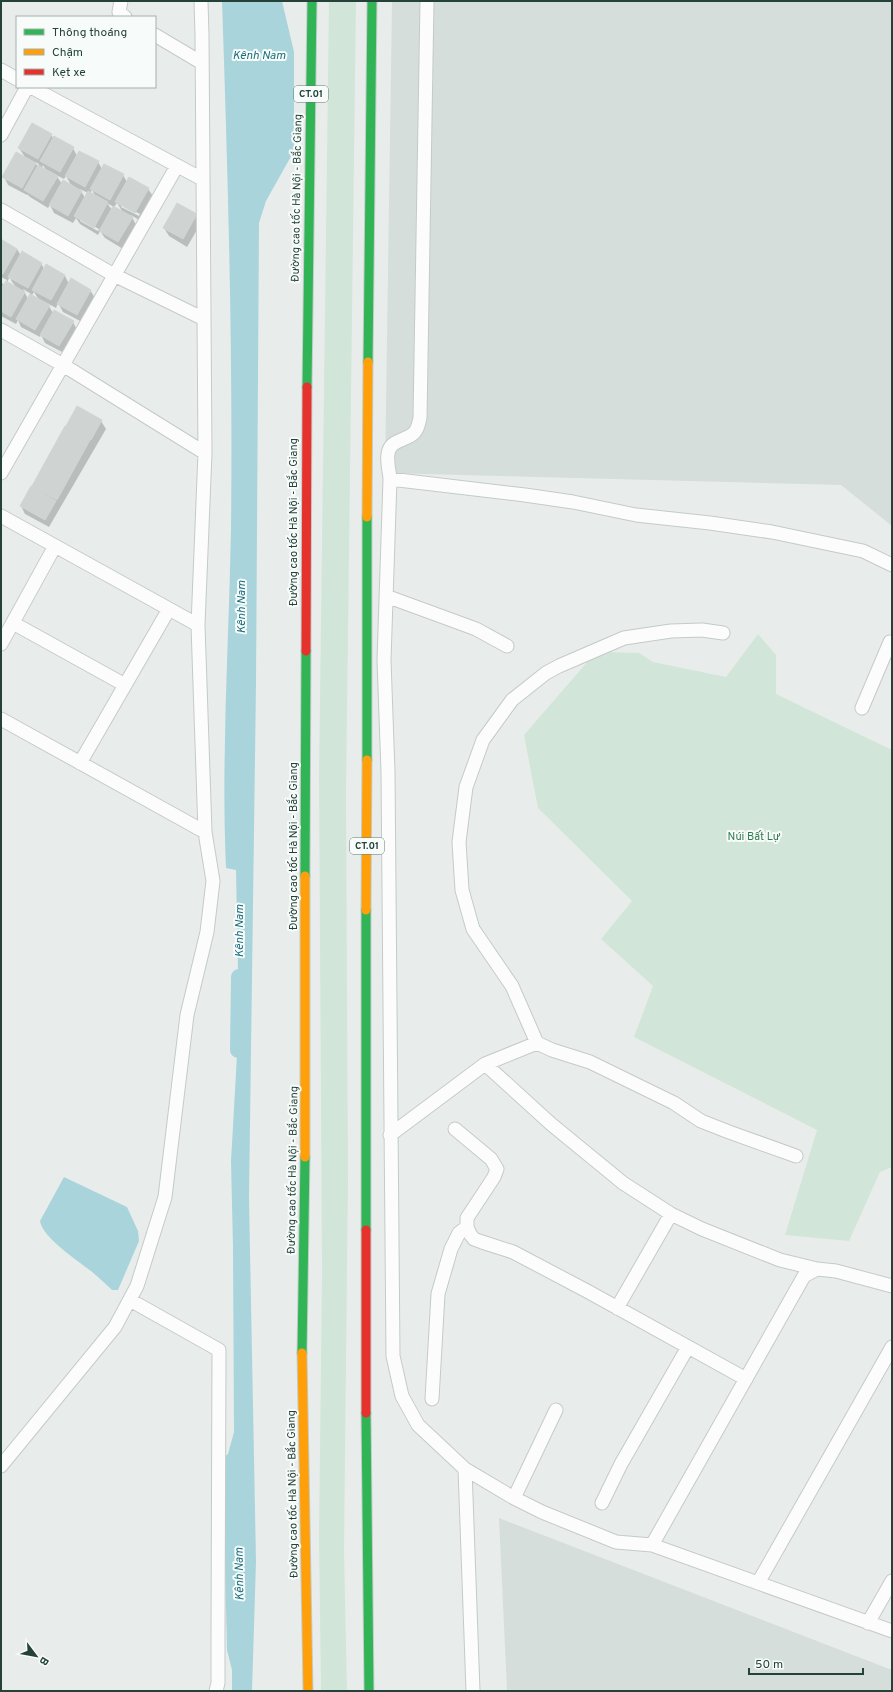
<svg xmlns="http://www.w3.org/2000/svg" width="893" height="1692" font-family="Overpass,sans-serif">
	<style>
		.built { fill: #d6dedb }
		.green { fill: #d1e6d8 }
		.water { fill: #a9d4db }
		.shadow { fill: #0003; fill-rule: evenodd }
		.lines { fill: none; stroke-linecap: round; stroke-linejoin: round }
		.canal { stroke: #a9d4db; stroke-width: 16 }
		.building { fill: #cfd4d2; stroke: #d1d6d4 }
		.street-casing { stroke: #c5cac8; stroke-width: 15 }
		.fast-casing { stroke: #c3ccc9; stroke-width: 11 }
		.slow-casing { stroke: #c3ccc9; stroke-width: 11 }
		.jam-casing { stroke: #c3ccc9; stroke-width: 11 }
		.street { stroke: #fcfcfc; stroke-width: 13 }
		.fast { stroke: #30b455; stroke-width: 9 }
		.slow { stroke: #ff9f0a; stroke-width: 9 }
		.jam { stroke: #e5322d; stroke-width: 9 }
		.labels { text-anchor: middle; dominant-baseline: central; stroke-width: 4; stroke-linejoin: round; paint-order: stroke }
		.shield { fill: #f7fbf9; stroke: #637a73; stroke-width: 1 }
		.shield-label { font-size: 10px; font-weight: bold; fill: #24423a }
		.street-label { font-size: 11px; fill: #24423a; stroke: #f7fbf9 }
		.park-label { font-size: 11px; fill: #2d7a4b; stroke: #f7fbf9 }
		.water-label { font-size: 12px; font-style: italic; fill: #1c6f80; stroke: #f7fbf9 }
	</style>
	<rect width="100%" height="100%" fill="#e8edeb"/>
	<path class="built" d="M392 1H892V526L841 485 385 473Z
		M499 1518 892 1670V1691H507Z"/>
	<path class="green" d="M329 1H356L346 793 348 1180 344 1550 347 1691H321L319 1538 322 1273 319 776Z
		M758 634 776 655V694L892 750V1167L880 1172 849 1241 785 1235 817 1130 634 1037 653 986 601 939 632 901 538 808 524 735 595 653 606 652 639 653 653 662 726 677Z"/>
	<path class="water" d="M222 1H282L294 52V151L266 201 259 223 256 684 249 1198 256 1562 252 1691H232V1670L227 1650 223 1472V1458L228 1454 234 1432 233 1248 231 1161 239 1020 236 870 226 868C221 755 229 642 231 529 233 353 228 177 222 1Z
		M64 1177 127 1207 138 1231 139 1241 118 1290H112C105 1283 98 1277 91 1271 78 1261 42 1237 40 1221Z"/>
	<path class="shadow" d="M51 135 54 139 73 148 77 156 98 162 102 169 123 175 127 182 148 189 153 196 139 220 131 215 136 225 123 249 105 238 100 231 98 235 80 224 76 218 73 223 54 213 50 205 48 208 30 197 27 194V195L8 185 4 177 25 157 19 148ZM35 162 39 164 38 167ZM43 165 46 170 42 168ZM56 175 64 179 66 176 72 187 62 184ZM80 189 88 193 85 198ZM92 190 96 197 90 193ZM107 203 114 207 112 210ZM117 203 122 211 114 207ZM121 204 140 214 139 216 121 207ZM80 219 99 229 98 231 80 221Z
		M196 215 201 223 187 247 169 236 164 228Z
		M1 240 17 249 21 256 41 263 44 269 46 266 65 276 69 284 90 290 95 298 82 322 63 312 58 303 56 308 47 303 53 313 73 322 77 330 64 353 45 343 41 335 40 337 21 327 18 320 16 324 1 316V281L4 286 7 280 1 277ZM10 277 12 282 16 287 7 282ZM23 289 31 294 28 299ZM34 292 39 300 32 295Z
		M77 408 101 421 106 429 49 527 25 514 21 506Z"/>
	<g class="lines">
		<path class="canal" d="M238 1050 239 977"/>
	</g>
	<path class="building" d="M32 123 52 134 38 159 18 148Z
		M54 136 74 147 60 172 40 161Z
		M79 151 99 161 85 187 65 176Z
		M16 152 36 163 22 188 2 177Z
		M104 164 124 174 110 200 90 189Z
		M38 165 58 176 43 201 24 190Z
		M129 177 149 188 135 213 115 202Z
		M63 180 82 191 68 216 49 205Z
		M88 191 108 202 94 228 74 216Z
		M177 203 197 214 183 239 163 228Z
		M113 206 133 217 118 242 99 231Z
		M1 239 17 249 3 274 1 272Z
		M22 251 42 263 28 288 8 277Z
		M46 264 65 275 51 300 32 290Z
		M71 278 91 290 77 315 57 304Z
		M6 281 25 292 11 317 1 311V289Z
		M30 294 50 305 35 330 16 319Z
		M54 310 74 321 59 346 40 335Z
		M77 406 102 420 91 440 66 426Z
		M65 426 90 440 79 460 54 446Z
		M54 446 79 460 68 480 43 466Z
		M43 466 68 480 57 500 32 486Z
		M31 486 56 501 45 520 20 506Z"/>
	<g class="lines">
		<defs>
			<path id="street" d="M121 1 119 12 125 17
				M155 35 202 63
				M1 70 17 79
				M31 87 202 179
				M1 135 27 87
				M1 210 114 275 204 319
				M1 330 63 365 205 453
				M1 473 177 166
				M390 479C390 474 388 469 388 463 385 438 403 443 414 433 418 429 419 423 420 418L427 1
				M1 516 198 625
				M892 565 863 551 772 532 710 523 636 515 573 502 525 495 390 479 384 660 388 772 393 1356 402 1396 418 1425 465 1469 514 1498 542 1512 616 1542 652 1545 892 1631
				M386 596 476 629 507 646
				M13 623 125 685
				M1 644 55 546
				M862 708 890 642H892
				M1 719 205 832
				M80 763 169 609
				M537 1043 512 986 473 929 462 890 459 842 466 787 483 740 512 700 546 673 559 666 624 638 671 631 702 630 723 633
				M485 1064 551 1124 623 1183 671 1214 702 1229 780 1260 817 1269 836 1271 892 1286
				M455 1129 491 1159 497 1169 494 1177 467 1218V1227L470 1234 474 1239 482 1242 513 1252 587 1291 746 1379
				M390 1135 485 1064 537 1043 552 1050 590 1062 674 1103 701 1121 729 1132 796 1156
				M130 1300 219 1350 218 1636V1683L216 1691
				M617 1308 671 1214
				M432 1399 438 1294 451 1249 459 1233 467 1227
				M1 1466 115 1327 137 1286 165 1197 187 1015 207 932 213 881 205 832 198 625 205 453 202 36 201 1
				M465 1469 473 1691
				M514 1498 556 1410
				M602 1503 621 1464 688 1347
				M652 1545 804 1276 817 1269
				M758 1583 892 1347
				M868 1623 892 1581"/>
			<path id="fast" d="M368 362 372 1
				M307 387 312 1
				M367 760V517
				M305 876 306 651
				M366 1230V910
				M302 1353 305 1157
				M366 1413 369 1691"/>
			<path id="slow" d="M367 517 368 362
				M366 910 367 760
				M305 1157V876
				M302 1353 308 1691"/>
			<path id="jam" d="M306 651 307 387
				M366 1230V1413"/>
		</defs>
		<use href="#street" class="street-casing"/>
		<use href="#fast" class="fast-casing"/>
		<use href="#slow" class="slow-casing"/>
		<use href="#jam" class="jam-casing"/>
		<use href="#street" class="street"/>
		<use href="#fast" class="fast"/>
		<use href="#slow" class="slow"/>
		<use href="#jam" class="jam"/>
	</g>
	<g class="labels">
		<g class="shield">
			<rect x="294" y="86" width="34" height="16" rx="3"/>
			<rect x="350" y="838" width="34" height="16" rx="3"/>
		</g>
		<g class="shield-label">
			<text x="311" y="94">CT.01</text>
			<text x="367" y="846">CT.01</text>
		</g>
		<g class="street-label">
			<text transform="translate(297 198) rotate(-89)">Đường cao tốc Hà Nội - Bắc Giang</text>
			<text transform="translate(294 522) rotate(-90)">Đường cao tốc Hà Nội - Bắc Giang</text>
			<text transform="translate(294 846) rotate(-90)">Đường cao tốc Hà Nội - Bắc Giang</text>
			<text transform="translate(293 1170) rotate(-89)">Đường cao tốc Hà Nội - Bắc Giang</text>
			<text transform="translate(293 1494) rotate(-91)">Đường cao tốc Hà Nội - Bắc Giang</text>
		</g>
		<g class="park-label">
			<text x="754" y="837">Núi Bất Lự</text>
		</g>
		<g class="water-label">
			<text x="259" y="56">Kênh Nam</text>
			<text transform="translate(242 607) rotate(-90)">Kênh Nam</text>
			<text transform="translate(240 931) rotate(-90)">Kênh Nam</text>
			<text transform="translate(240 1574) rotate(-91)">Kênh Nam</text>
		</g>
	</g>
	<rect width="893" height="1692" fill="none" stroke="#24423a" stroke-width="4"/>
	<rect x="16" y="16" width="140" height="72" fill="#f7fbf9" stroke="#a3b1ad"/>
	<rect x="24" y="29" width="20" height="6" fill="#30b455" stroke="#a3b1ad"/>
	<text x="52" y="36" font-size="12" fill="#24423a">Thông thoáng</text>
	<rect x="24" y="49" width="20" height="6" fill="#ff9f0a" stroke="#a3b1ad"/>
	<text x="52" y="56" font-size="12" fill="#24423a">Chậm</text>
	<rect x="24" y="69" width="20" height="6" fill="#e5322d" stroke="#a3b1ad"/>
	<text x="52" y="76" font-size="12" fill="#24423a">Kẹt xe</text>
	<g transform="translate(36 1656) rotate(122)" stroke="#f7fbf9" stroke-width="3" paint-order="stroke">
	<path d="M0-3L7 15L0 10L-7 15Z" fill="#24423a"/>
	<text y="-6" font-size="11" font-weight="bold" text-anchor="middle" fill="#24423a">B</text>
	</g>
	<path d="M749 1668v6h114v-6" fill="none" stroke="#24423a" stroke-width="2"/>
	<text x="755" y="1668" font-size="12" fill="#24423a" stroke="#f7fbf9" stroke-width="3" paint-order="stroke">50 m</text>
</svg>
